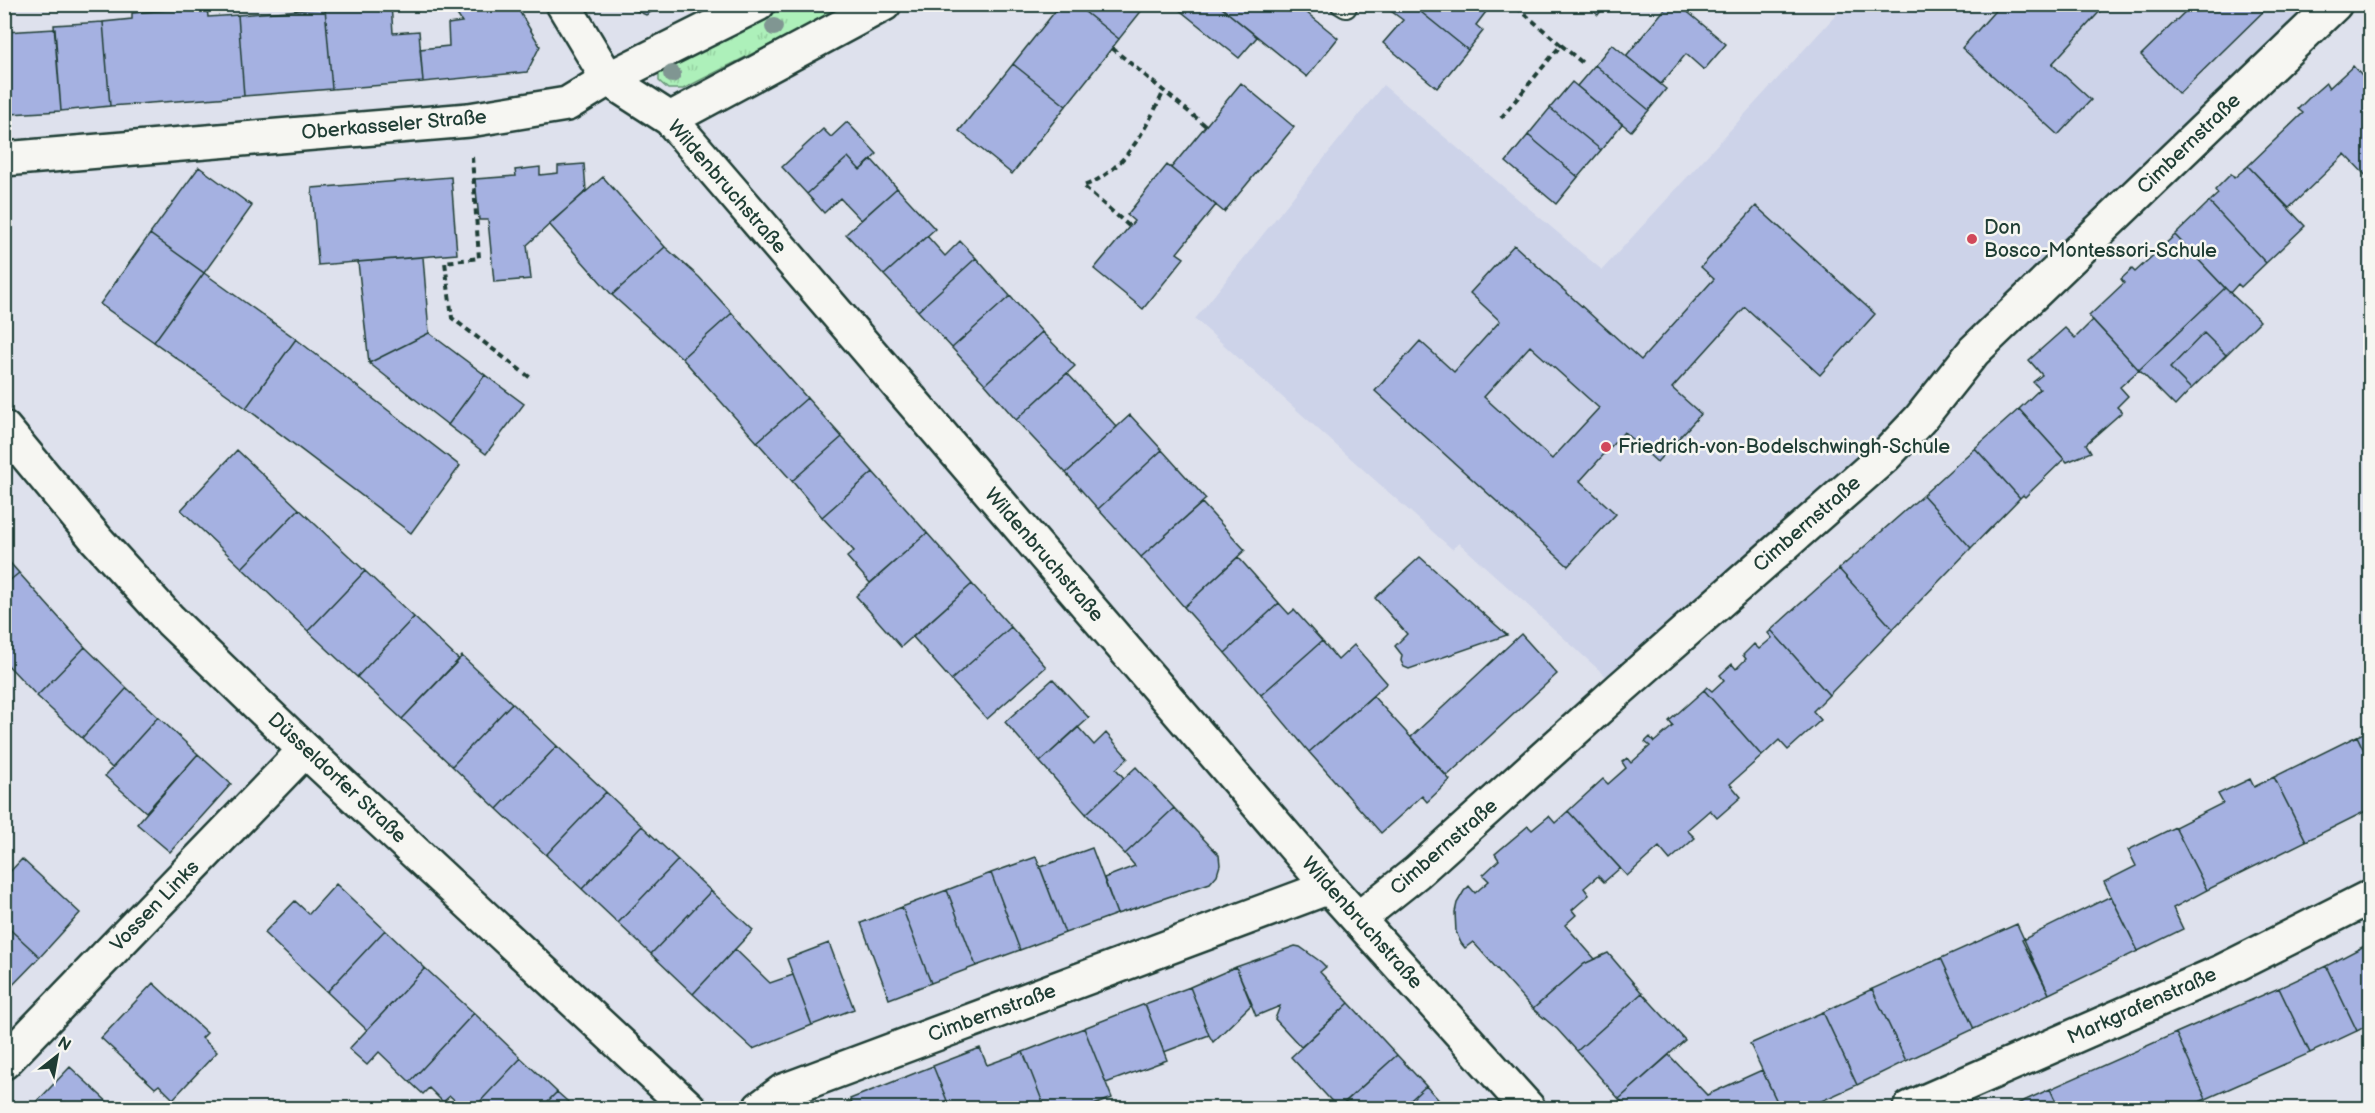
<svg xmlns="http://www.w3.org/2000/svg" width="2375" height="1113" font-family="'Balsamiq Sans',sans-serif">
	<style>
		.built { fill: #cdd3e9 }
		.grass { fill: url(#grass-tufts); stroke: #669677; stroke-width: 1.5 }
		.building { fill: #a5b1e1; stroke: #1f3d34; stroke-width: 1.5; fill-rule: evenodd }
		.lines { fill: none; stroke-linecap: round; stroke-linejoin: round }
		.service-casing { stroke: #1f3d34; stroke-width: 24 }
		.minor-casing { stroke: #1f3d34; stroke-width: 38 }
		.tertiary-casing { stroke: #1f3d34; stroke-width: 38 }
		.path { stroke: #1f3d34; stroke-width: 4; stroke-dasharray: 6 4.5; stroke-linecap: butt }
		.service { stroke: #f6f6f2; stroke-width: 20 }
		.minor { stroke: #f6f6f2; stroke-width: 33 }
		.tertiary { stroke: #f6f6f2; stroke-width: 33 }
		.tree { fill: #809692 }
		.poi-dot { fill: #d1495b; stroke: #f6f6f2; stroke-width: 2 }
		.labels { text-anchor: middle; dominant-baseline: central; stroke-width: 5; stroke-linejoin: round; paint-order: stroke }
		.street-label { font-size: 20px; fill: #1f3d34; stroke: #f6f6f2 }
		.poi-label { font-size: 20px; fill: #1f3d34; stroke: #f6f6f2; text-anchor: start }
	</style>
	<defs>
		<pattern id="grass-tufts" width="24" height="20" patternUnits="userSpaceOnUse" patternTransform="scale(1.5)"><rect width="24" height="20" fill="#adf0ba"/><path d="M3 7l-1-3M5 7V3M7 7l1-3M15 17l-1-3M17 17v-4M19 17l1-3" fill="none" stroke="#94cfa0"/></pattern>
	</defs>
	<rect width="100%" height="100%" fill="#dee1ed"/>
	<filter id="ink" filterUnits="userSpaceOnUse"><feTurbulence type="fractalNoise" baseFrequency=".0167" numOctaves="2"/><feDisplacementMap in="SourceGraphic" scale="12" xChannelSelector="R" yChannelSelector="G"/><feConvolveMatrix kernelMatrix="1 2 1 2 8 2 1 2 1" color-interpolation-filters="sRGB"/></filter>
	<g filter="url(#ink)">
		<path class="built" d="M1845 5H2335L1620 689 1459 543 1452 549 1195 319 1383 85 1602 270Z"/>
		<path class="grass" d="M780 5H848L683 89H668L659 81V68L667 58Z"/>
		<path class="building" d="M374 4H391L393 33 419 31 423 82 332 89 325 8Z
			M450 4H515L540 46 527 72 423 82 420 49 449 46 448 24 462 22Z
			M621 4H665L646 15Z
			M1061 4H1075L1119 39 1066 106 1013 64Z
			M1075 4H1147L1119 39Z
			M1172 4H1217L1257 37 1239 58Z
			M1217 4H1296L1338 38 1307 77Z
			M1411 4H1492L1476 25 1483 31 1468 50Z
			M1411 4 1468 50 1437 88 1383 43 1403 20 1391 11 1396 4Z
			M1585 4H1606L1598 15Z
			M1669 4H1678L1726 44 1704 70 1686 54 1661 84 1626 56Z
			M2001 4H2097L2102 9 2052 64 2091 100 2058 135 1962 48Z
			M2193 4H2271L2179 94 2141 55Z
			M207 7 208 17 238 15 244 96 110 106 103 22 132 19V13Z
			M325 8 332 89 244 96 238 15Z
			M103 22 110 106 61 111 54 25Z
			M55 29 61 111 10 114 5 32Z
			M5 32 10 114H4V32Z
			M1612 44 1666 89 1649 110 1595 65Z
			M1013 64 1066 106 1012 174 959 131Z
			M1595 65 1649 110 1631 131 1577 86Z
			M2353 66 2370 85V180L2345 154 2289 208 2248 166 2303 113 2298 109 2311 96 2326 83 2329 88Z
			M1572 82 1622 124 1601 150 1550 108Z
			M1241 83 1294 127 1224 212 1171 168Z
			M1550 108 1601 150 1578 177 1528 135Z
			M847 122 877 154 860 170 848 157 807 194 782 167 823 129 831 137Z
			M1528 135 1578 177 1556 204 1506 162Z
			M848 157 860 170 872 160 897 188 861 220 840 198 824 213 807 194Z
			M584 164 586 191 527 245 531 279 494 282 488 220H479L475 179 516 176 515 170 540 167V175L558 173V166Z
			M1167 165 1216 205 1177 253 1184 258 1143 309 1094 269 1134 221 1127 215Z
			M2248 166 2305 226 2266 263 2209 202 2218 194 2215 190 2231 174 2234 178Z
			M199 167 252 206 204 273 150 234Z
			M451 177 457 254 318 265 312 188Z
			M603 177 665 247 612 295 549 224Z
			M897 188 935 229 884 275 846 234Z
			M2209 202 2266 263 2241 287 2238 284 2230 293 2175 235Z
			M1756 206 1875 314 1820 375 1745 307 1672 388 1701 414 1657 462 1624 432 1580 481 1616 514 1568 566 1375 391 1420 341 1454 372 1500 321 1470 293 1514 245 1641 360 1714 279 1701 267ZM1530 346 1599 408 1552 459 1484 397Z
			M150 234 204 273 154 342 100 304Z
			M2175 235 2225 288 2139 370 2089 316 2124 283 2121 279 2132 269 2135 272Z
			M927 236 945 256 960 241 976 258 918 311 884 275Z
			M665 247 699 277 732 313 682 358 612 295Z
			M423 257 429 333 369 363 358 262Z
			M976 258 1010 296 952 348 918 311Z
			M204 273 296 339 246 408 154 342Z
			M2225 288 2260 321 2226 355 2204 333 2170 368 2191 389 2175 406 2139 370Z
			M1010 296 1042 332 985 384 952 348Z
			M732 313 807 398 757 442 682 358Z
			M2093 320 2139 370 2120 387 2128 396 2117 407 2122 412 2086 444 2091 452 2067 462 2019 409 2040 389 2033 382 2042 375 2029 360 2065 328 2075 338Z
			M1042 332 1075 366 1016 420 985 384Z
			M429 333 485 375 448 425 369 363Z
			M2204 333 2226 355 2191 389 2170 368Z
			M296 339 460 466 411 533 246 408Z
			M1067 373 1117 427 1066 473 1016 420Z
			M485 375 524 404 486 454 448 425Z
			M807 398 842 437 792 481 757 442Z
			M2019 409 2064 459 2025 497 2023 495 2020 498 1975 448Z
			M1130 415 1162 450 1098 509 1066 473Z
			M842 437 873 472 822 517 792 481Z
			M1975 448 2020 498 1971 548 1923 495Z
			M237 450 299 509 242 568 181 510Z
			M1162 450 1206 499 1141 557 1098 509Z
			M873 472 927 533 870 583 847 557 854 551 822 517Z
			M1923 495 1971 548 1893 629 1839 569Z
			M1202 503 1245 550 1184 607 1141 557Z
			M299 509 365 571 308 631 242 568Z
			M927 533 972 584 901 647 856 596Z
			M4 556 19 573 4 585Z
			M1238 557 1279 603 1225 653 1184 607Z
			M1420 557 1507 635 1409 669 1404 667 1401 661 1402 655 1395 646 1407 634 1375 598Z
			M1839 569 1893 629 1829 695 1771 630Z
			M365 571 414 617 357 677 308 631Z
			M19 573 85 647 37 696 4 661V585Z
			M972 584 1011 627 951 680 913 637Z
			M1279 603 1289 614 1294 610 1322 641 1261 695 1225 653Z
			M414 617 459 660 402 719 357 677Z
			M1011 627 1046 667 987 719 951 680Z
			M1771 630 1829 695 1813 711 1821 720 1788 750 1779 740 1762 756 1704 690 1707 687 1712 691 1724 680 1720 675 1732 664 1736 669 1746 659 1743 655 1754 644 1759 649 1772 638 1768 633Z
			M1521 634 1557 674 1447 776 1411 737Z
			M1322 641 1338 660 1354 645 1387 683 1309 752 1261 695Z
			M85 647 127 688 82 738 37 696Z
			M462 656 512 703 452 766 402 719Z
			M1053 679 1089 718 1040 762 1005 722Z
			M127 688 158 717 112 768 82 738Z
			M1704 690 1762 756 1730 784 1741 797 1717 818 1710 810 1687 830 1695 838 1670 860 1659 847 1627 876 1568 811 1603 779 1608 784 1626 768 1622 762 1627 758 1631 763 1650 746 1645 742 1650 737 1654 742 1673 726 1669 721Z
			M1373 696 1450 780 1427 802 1422 796 1381 833 1309 752Z
			M512 703 557 746 497 809 452 766Z
			M158 717 198 754 146 812 105 776Z
			M1078 727 1094 745 1106 733 1128 758 1116 769 1124 778 1086 814 1040 762Z
			M2370 730V763L2357 736Z
			M2357 736 2370 763V809L2306 841 2274 777Z
			M557 746 606 792 546 855 497 809Z
			M198 754 231 784 170 852 137 824Z
			M1136 767 1174 808 1125 854 1086 814Z
			M2274 777 2306 841 2207 890 2175 827 2223 803 2218 794 2250 779 2254 787Z
			M606 792 642 826 582 889 546 855Z
			M1174 808 1219 855 1220 865 1217 875 1210 883 1117 914 1104 878 1135 866 1125 854Z
			M1568 811 1620 868 1604 882 1598 876 1584 888 1589 895 1572 910 1576 915 1565 925 1595 959 1584 964 1533 1009 1473 942 1465 948 1461 943 1456 932 1455 912 1457 903 1464 891 1469 886 1475 893 1489 881 1483 875 1499 860 1495 854 1528 826 1532 830 1549 816 1555 823Z
			M642 826 678 860 618 923 582 889Z
			M2175 827 2207 890 2173 908 2183 929 2138 951 2104 882 2136 866 2128 850Z
			M1092 848 1117 914 1065 933 1040 867Z
			M1036 857 1065 933 1020 950 991 873Z
			M22 859 80 913 40 957 4 924V878Z
			M678 860 711 891 651 954 618 923Z
			M991 873 1020 950 976 966 947 890Z
			M336 884 385 930 327 992 264 933 295 901 309 914Z
			M947 890 976 966 931 983 902 907Z
			M711 891 753 930 693 994 651 954Z
			M2111 896 2138 951 2049 994 2022 940Z
			M902 907 931 983 889 999 861 923Z
			M4 924 40 957 4 994Z
			M2017 924 2049 994 1974 1029 1941 958Z
			M385 930 425 968 367 1030 327 992Z
			M829 943 854 1009 812 1025 787 959Z
			M2370 943V1024L2357 1031 2326 966Z
			M1295 946 1300 947 1321 962 1326 967 1320 972 1349 1003 1301 1047 1275 1019 1280 1006 1256 1016 1236 967Z
			M735 949 770 983 793 975 812 1025 753 1049 693 994Z
			M1608 953 1642 993 1577 1051 1557 1029 1533 1009 1584 964Z
			M1941 958 1974 1029 1906 1061 1872 989Z
			M2326 966 2357 1031 2310 1053 2279 988Z
			M1236 967 1252 1004 1213 1042 1209 1035 1190 987Z
			M425 968 474 1013 410 1082 379 1052 367 1065 349 1049Z
			M153 983 207 1033 202 1038 217 1052 173 1099 159 1085 155 1088 101 1038Z
			M1190 987 1209 1035 1164 1052 1145 1004Z
			M2279 988 2310 1053 2206 1099 2176 1033Z
			M1872 989 1906 1061 1857 1085 1823 1012Z
			M1642 993 1685 1040 1619 1099 1577 1051Z
			M1349 1003 1397 1055 1338 1108 1291 1057Z
			M1145 1004 1167 1060 1106 1083 1084 1028Z
			M1823 1012 1857 1085 1806 1108H1780L1750 1044Z
			M474 1013 521 1058 474 1108H463L450 1096 443 1102 429 1088 423 1094 410 1082Z
			M1084 1028 1112 1098 1086 1108H1045L1023 1052Z
			M2176 1033 2206 1099 2185 1108H2059L2050 1089Z
			M980 1048 987 1065 1023 1052 1045 1108H950L933 1066Z
			M1397 1055 1426 1086 1402 1108H1345L1342 1105Z
			M1669 1055 1707 1095 1762 1070 1780 1108H1628L1619 1099Z
			M521 1058 557 1092 541 1108H474Z
			M933 1066 950 1108H854L850 1099Z
			M70 1067 114 1108H31Z
			M1426 1086 1446 1108H1402Z
			M2050 1089 2059 1108H2005L2017 1104Z
			M557 1092 575 1108H541Z"/>
		<g class="lines">
			<defs>
				<path id="service" d="M1341 4 1346 7"/>
				<path id="minor" d="M563 4 608 79 670 119 1329 887 1528 1108
					M670 119 884 4
					M4 159 469 120 567 104 608 79 758 4
					M1358 919 1417 872 1620 689 1885 456 1920 419 1974 351 2335 4
					M4 1062 305 750
					M760 1108 783 1091 1329 887
					M1910 1108 2221 972 2370 897"/>
				<path id="tertiary" d="M4 428 97 540 170 620 305 750 689 1108"/>
			</defs>
			<use href="#service" class="service-casing"/>
			<use href="#minor" class="minor-casing"/>
			<use href="#tertiary" class="tertiary-casing"/>
			<path class="path" d="M1057 4 1059 6
				M1561 45 1584 64
				M1112 48 1206 126
				M1501 118 1561 45 1513 4
				M472 157 479 258 445 262 452 318 532 379
				M1129 226 1083 186C1124 173 1146 128 1164 91"/>
			<use href="#service" class="service"/>
			<use href="#minor" class="minor"/>
			<use href="#tertiary" class="tertiary"/>
		</g>
		<g class="tree">
			<circle cx="774" cy="27" r="9"/>
			<circle cx="672" cy="74" r="9"/>
		</g>
	</g>
	<g class="poi-dot">
		<circle cx="1972" cy="239" r="6"/>
		<circle cx="1606" cy="447" r="6"/>
	</g>
	<g class="labels">
		<g class="street-label">
			<text transform="translate(394 125) rotate(-5)">Oberkasseler Straße</text>
			<text transform="translate(2189 144) rotate(-44)">Cimbernstraße</text>
			<text transform="translate(727 187) rotate(49)">Wildenbruchstraße</text>
			<text transform="translate(1807 524) rotate(-41)">Cimbernstraße</text>
			<text transform="translate(1044 555) rotate(49)">Wildenbruchstraße</text>
			<text transform="translate(337 778) rotate(43)">Düsseldorfer Straße</text>
			<text transform="translate(1444 847) rotate(-41)">Cimbernstraße</text>
			<text transform="translate(155 906) rotate(-46)">Vossen Links</text>
			<text transform="translate(1362 923) rotate(48)">Wildenbruchstraße</text>
			<text transform="translate(2142 1006) rotate(-24)">Markgrafenstraße</text>
			<text transform="translate(992 1013) rotate(-20)">Cimbernstraße</text>
		</g>
		<g class="poi-label">
			<text x="1984" y="228">Don<tspan x="1984" dy="23">Bosco-Montessori-Schule</tspan></text>
			<text x="1618" y="447">Friedrich-von-Bodelschwingh-Schule</text>
		</g>
	</g>
	<rect width="2375" height="1113" fill="none" stroke="#f6f6f2" stroke-width="24"/>
	<rect x="12" y="12" width="2351" height="1089" fill="none" stroke="#1f3d34" stroke-width="2" filter="url(#ink)"/>
	<g transform="translate(57 1056) rotate(31)" stroke="#f6f6f2" stroke-width="4.5" paint-order="stroke">
	<path d="M0-4.5L10 22L0 15L-10 22Z" fill="#1f3d34"/>
	<text y="-9" font-size="16" font-weight="bold" text-anchor="middle" fill="#1f3d34">N</text>
	</g>
</svg>
